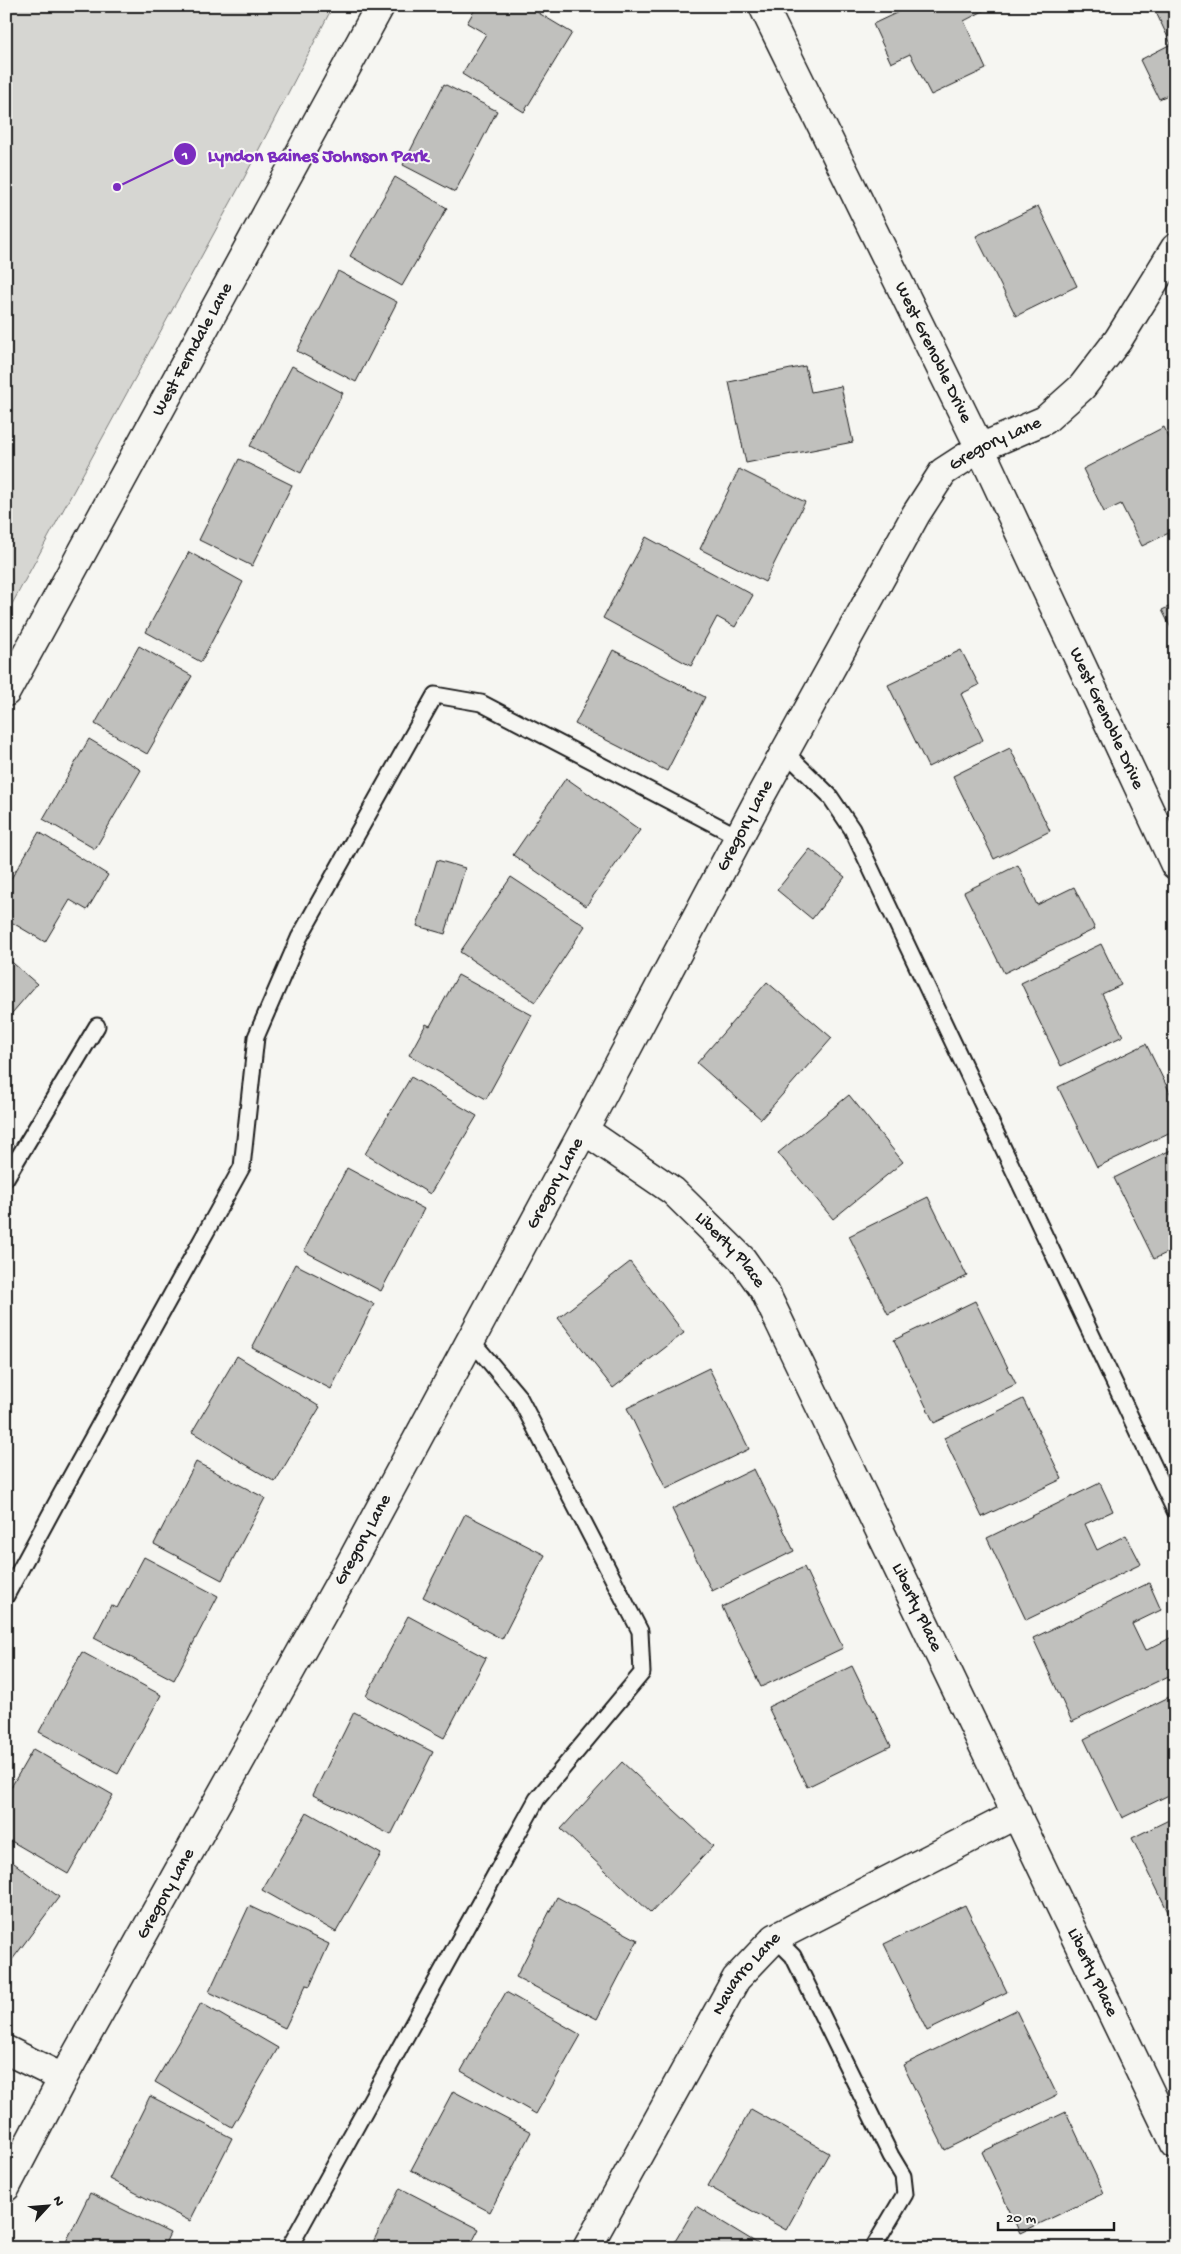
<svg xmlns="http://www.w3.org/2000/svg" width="1181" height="2254" font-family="'Gochi Hand',sans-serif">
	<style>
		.green { fill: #d6d6d2; stroke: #797977 }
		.building { fill: #c0c0bd; stroke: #1c1c1c }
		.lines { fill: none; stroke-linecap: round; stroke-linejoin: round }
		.service-casing { stroke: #1c1c1c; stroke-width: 19 }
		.minor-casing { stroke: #1c1c1c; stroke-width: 31 }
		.service { stroke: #f6f6f2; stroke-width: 15 }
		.minor { stroke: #f6f6f2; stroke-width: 28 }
		.labels { text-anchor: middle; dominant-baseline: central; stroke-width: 4; stroke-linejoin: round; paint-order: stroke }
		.street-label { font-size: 18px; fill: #1c1c1c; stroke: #f6f6f2 }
		.leader { fill: none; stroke: #7b2cbf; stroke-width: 2 }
		.callout-dot { fill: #7b2cbf; stroke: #f6f6f2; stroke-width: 2 }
		.mark-label { font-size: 15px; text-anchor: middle; font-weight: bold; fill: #fff }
		.callout-label { font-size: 19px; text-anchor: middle; font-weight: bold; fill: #7b2cbf; stroke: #f6f6f2; stroke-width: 4; stroke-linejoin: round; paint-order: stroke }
	</style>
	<rect width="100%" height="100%" fill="#f6f6f2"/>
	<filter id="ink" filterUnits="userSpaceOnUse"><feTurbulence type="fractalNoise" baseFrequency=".02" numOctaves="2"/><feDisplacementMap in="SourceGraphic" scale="10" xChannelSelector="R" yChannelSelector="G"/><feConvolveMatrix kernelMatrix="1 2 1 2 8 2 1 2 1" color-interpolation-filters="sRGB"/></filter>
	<g filter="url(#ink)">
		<path class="green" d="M6 6H333L243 180 6 615Z"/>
		<path class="building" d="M477 6H527L572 33 524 112 462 74 486 34 467 23Z
			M911 6H986L987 9 964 21 986 69 931 95 910 54 891 63 873 24Z
			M1077 6H1089L1079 11Z
			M1153 6H1175V92L1159 99 1140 60 1171 44Z
			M444 84 497 111 455 192 403 165Z
			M395 177 447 208 402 286 350 256Z
			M1038 206 1077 286 1016 316 976 236Z
			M338 271 397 302 356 382 297 351Z
			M292 366 343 393 301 473 250 446Z
			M805 366 811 392 841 386 853 442 746 463 729 382Z
			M1164 427 1175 450V530L1142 546 1121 504 1104 512 1083 469Z
			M239 459 292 485 252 566 199 540Z
			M739 469 805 502 765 582 700 549Z
			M646 537 753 595 735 627 717 617 691 666 603 618Z
			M189 552 243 582 201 662 146 632Z
			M1175 604V636L1162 610Z
			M139 646 192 676 147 754 95 724Z
			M613 650 705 697 667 771 575 724Z
			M961 650 979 685 961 694 983 740 928 767 888 685Z
			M89 739 141 770 95 849 43 819Z
			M1010 748 1050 831 994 859 953 776Z
			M566 778 640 830 586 906 513 855Z
			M39 832 108 875 87 910 70 900 45 942 6 919V887Z
			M810 849 845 877 812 919 777 890Z
			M437 860 465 868 445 934 417 926Z
			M1018 865 1037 905 1074 887 1095 929 1004 973 964 892Z
			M511 877 585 926 535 1002 460 952Z
			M1101 944 1121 985 1102 994 1123 1036 1061 1066 1021 983Z
			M6 957 37 984 6 1020Z
			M458 975 532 1015 486 1099 409 1055 426 1024 430 1026Z
			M767 982 832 1038 761 1119 697 1063Z
			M1146 1044 1175 1103V1130L1097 1167 1058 1087Z
			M411 1077 477 1116 430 1194 365 1154Z
			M849 1095 903 1162 833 1219 778 1153Z
			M1175 1148V1249L1154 1259 1114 1178Z
			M347 1168 424 1209 381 1291 304 1251Z
			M928 1197 967 1276 888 1314 849 1236Z
			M630 1262 684 1333 613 1388 558 1318Z
			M295 1264 374 1304 331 1389 252 1348Z
			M975 1301 1016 1384 934 1423 894 1340Z
			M237 1356 320 1407 275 1482 192 1432Z
			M709 1368 749 1449 666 1489 627 1408Z
			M1023 1399 1062 1479 982 1517 944 1438Z
			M196 1462 265 1498 222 1580 154 1544Z
			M754 1469 794 1551 712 1591 672 1509Z
			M1100 1483 1113 1511 1085 1524 1097 1550 1126 1535 1141 1564 1026 1620 987 1538Z
			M465 1514 545 1555 502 1639 423 1597Z
			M144 1557 218 1596 174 1680 94 1638 111 1605 117 1608Z
			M804 1567 843 1648 761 1687 722 1607Z
			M1149 1583 1161 1610 1132 1624 1145 1651 1174 1636 1175 1673 1072 1722 1033 1638Z
			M408 1616 486 1658 444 1738 366 1696Z
			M82 1652 161 1695 118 1774 39 1732Z
			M852 1666 891 1746 807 1787 768 1707Z
			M1169 1697 1175 1710V1792L1122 1818 1084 1739Z
			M354 1712 433 1752 391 1835 313 1795Z
			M33 1749 113 1795 68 1874 6 1838V1796Z
			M622 1762 713 1846 651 1913 561 1829Z
			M307 1812 381 1854 336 1932 262 1890Z
			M1175 1817V1916L1171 1918 1132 1838Z
			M6 1857 59 1897 6 1968Z
			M557 1897 638 1940 597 2019 516 1977Z
			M965 1905 1007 1992 927 2031 884 1944Z
			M249 1906 329 1944 310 1986 306 1985 285 2028 209 1992Z
			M506 1992 581 2035 536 2114 461 2071Z
			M201 2003 278 2048 232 2127 155 2082Z
			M1016 2010 1057 2095 945 2150 903 2065Z
			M453 2091 531 2132 490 2212 411 2170Z
			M150 2096 232 2138 190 2221 109 2179Z
			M751 2109 829 2153 786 2230 708 2186Z
			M1066 2112 1104 2193 1020 2233 982 2152Z
			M400 2188 479 2229 469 2248H370Z
			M90 2193 170 2233 163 2248H63Z
			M696 2206 765 2248H671Z"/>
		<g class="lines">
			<defs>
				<path id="service" d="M785 752 829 795 852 829 1175 1511
					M6 1178 97 1026
					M6 1596 59 1498 242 1167 256 1037 299 938 435 695 481 703 739 837
					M775 1938 793 1956 891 2156 903 2176 905 2194 873 2248
					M289 2248 537 1799 642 1673 640 1631 519 1397 471 1340"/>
				<g id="minor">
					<path id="s1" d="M763 6 980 448 1175 865"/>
					<path id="s2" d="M6 692 380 6"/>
					<path id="s3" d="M584 1130 673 1191 742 1259 764 1290 1175 2144"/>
					<path d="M6 2050 63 2078"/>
					<path id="s4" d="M6 2187 63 2078 349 1566 584 1130 760 797 916 514 943 472 980 448 1045 420 1082 387 1118 340 1175 248"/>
					<path id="s5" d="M587 2248 736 1979 775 1938 1017 1814"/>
				</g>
			</defs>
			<use href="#service" class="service-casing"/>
			<use href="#minor" class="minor-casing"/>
			<use href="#service" class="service"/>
			<use href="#minor" class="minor"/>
		</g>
	</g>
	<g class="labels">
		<g class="street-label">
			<text stroke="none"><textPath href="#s2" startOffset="390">West Ferndale Lane</textPath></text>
			<text stroke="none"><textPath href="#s1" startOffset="386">West Grenoble Drive</textPath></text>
			<text stroke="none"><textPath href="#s4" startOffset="2014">Gregory Lane</textPath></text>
			<text stroke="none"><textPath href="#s1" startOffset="791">West Grenoble Drive</textPath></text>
			<text stroke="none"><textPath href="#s4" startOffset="1549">Gregory Lane</textPath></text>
			<text stroke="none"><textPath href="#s4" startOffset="1144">Gregory Lane</textPath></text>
			<text stroke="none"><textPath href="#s3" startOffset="190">Liberty Place</textPath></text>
			<text stroke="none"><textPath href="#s4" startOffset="739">Gregory Lane</textPath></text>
			<text stroke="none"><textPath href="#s3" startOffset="595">Liberty Place</textPath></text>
			<text stroke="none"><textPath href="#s4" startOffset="334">Gregory Lane</textPath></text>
			<text stroke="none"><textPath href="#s3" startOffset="1000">Liberty Place</textPath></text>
			<text stroke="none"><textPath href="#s5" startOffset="318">Navarro Lane</textPath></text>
		</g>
	</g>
	<path class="leader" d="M117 187L185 154"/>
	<g class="callout-dot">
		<circle cx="117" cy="187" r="5"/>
		<circle cx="185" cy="154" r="12"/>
	</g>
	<g class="mark-label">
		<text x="185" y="159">1</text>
	</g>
	<g class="callout-label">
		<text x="318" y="161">Lyndon Baines Johnson Park</text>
	</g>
	<rect width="1181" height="2254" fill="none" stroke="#f6f6f2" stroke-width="25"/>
	<rect x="12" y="12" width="1156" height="2229" fill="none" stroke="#1c1c1c" stroke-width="2" filter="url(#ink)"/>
	<g transform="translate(48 2206) rotate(64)" stroke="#f6f6f2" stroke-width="4" paint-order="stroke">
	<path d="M0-4L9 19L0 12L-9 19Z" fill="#1c1c1c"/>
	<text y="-8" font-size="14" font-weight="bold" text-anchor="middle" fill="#1c1c1c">N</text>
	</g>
	<path d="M998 2222v8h116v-8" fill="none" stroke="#1c1c1c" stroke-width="2.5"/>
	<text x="1006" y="2222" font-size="15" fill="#1c1c1c" stroke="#f6f6f2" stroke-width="4" paint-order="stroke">20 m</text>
</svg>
